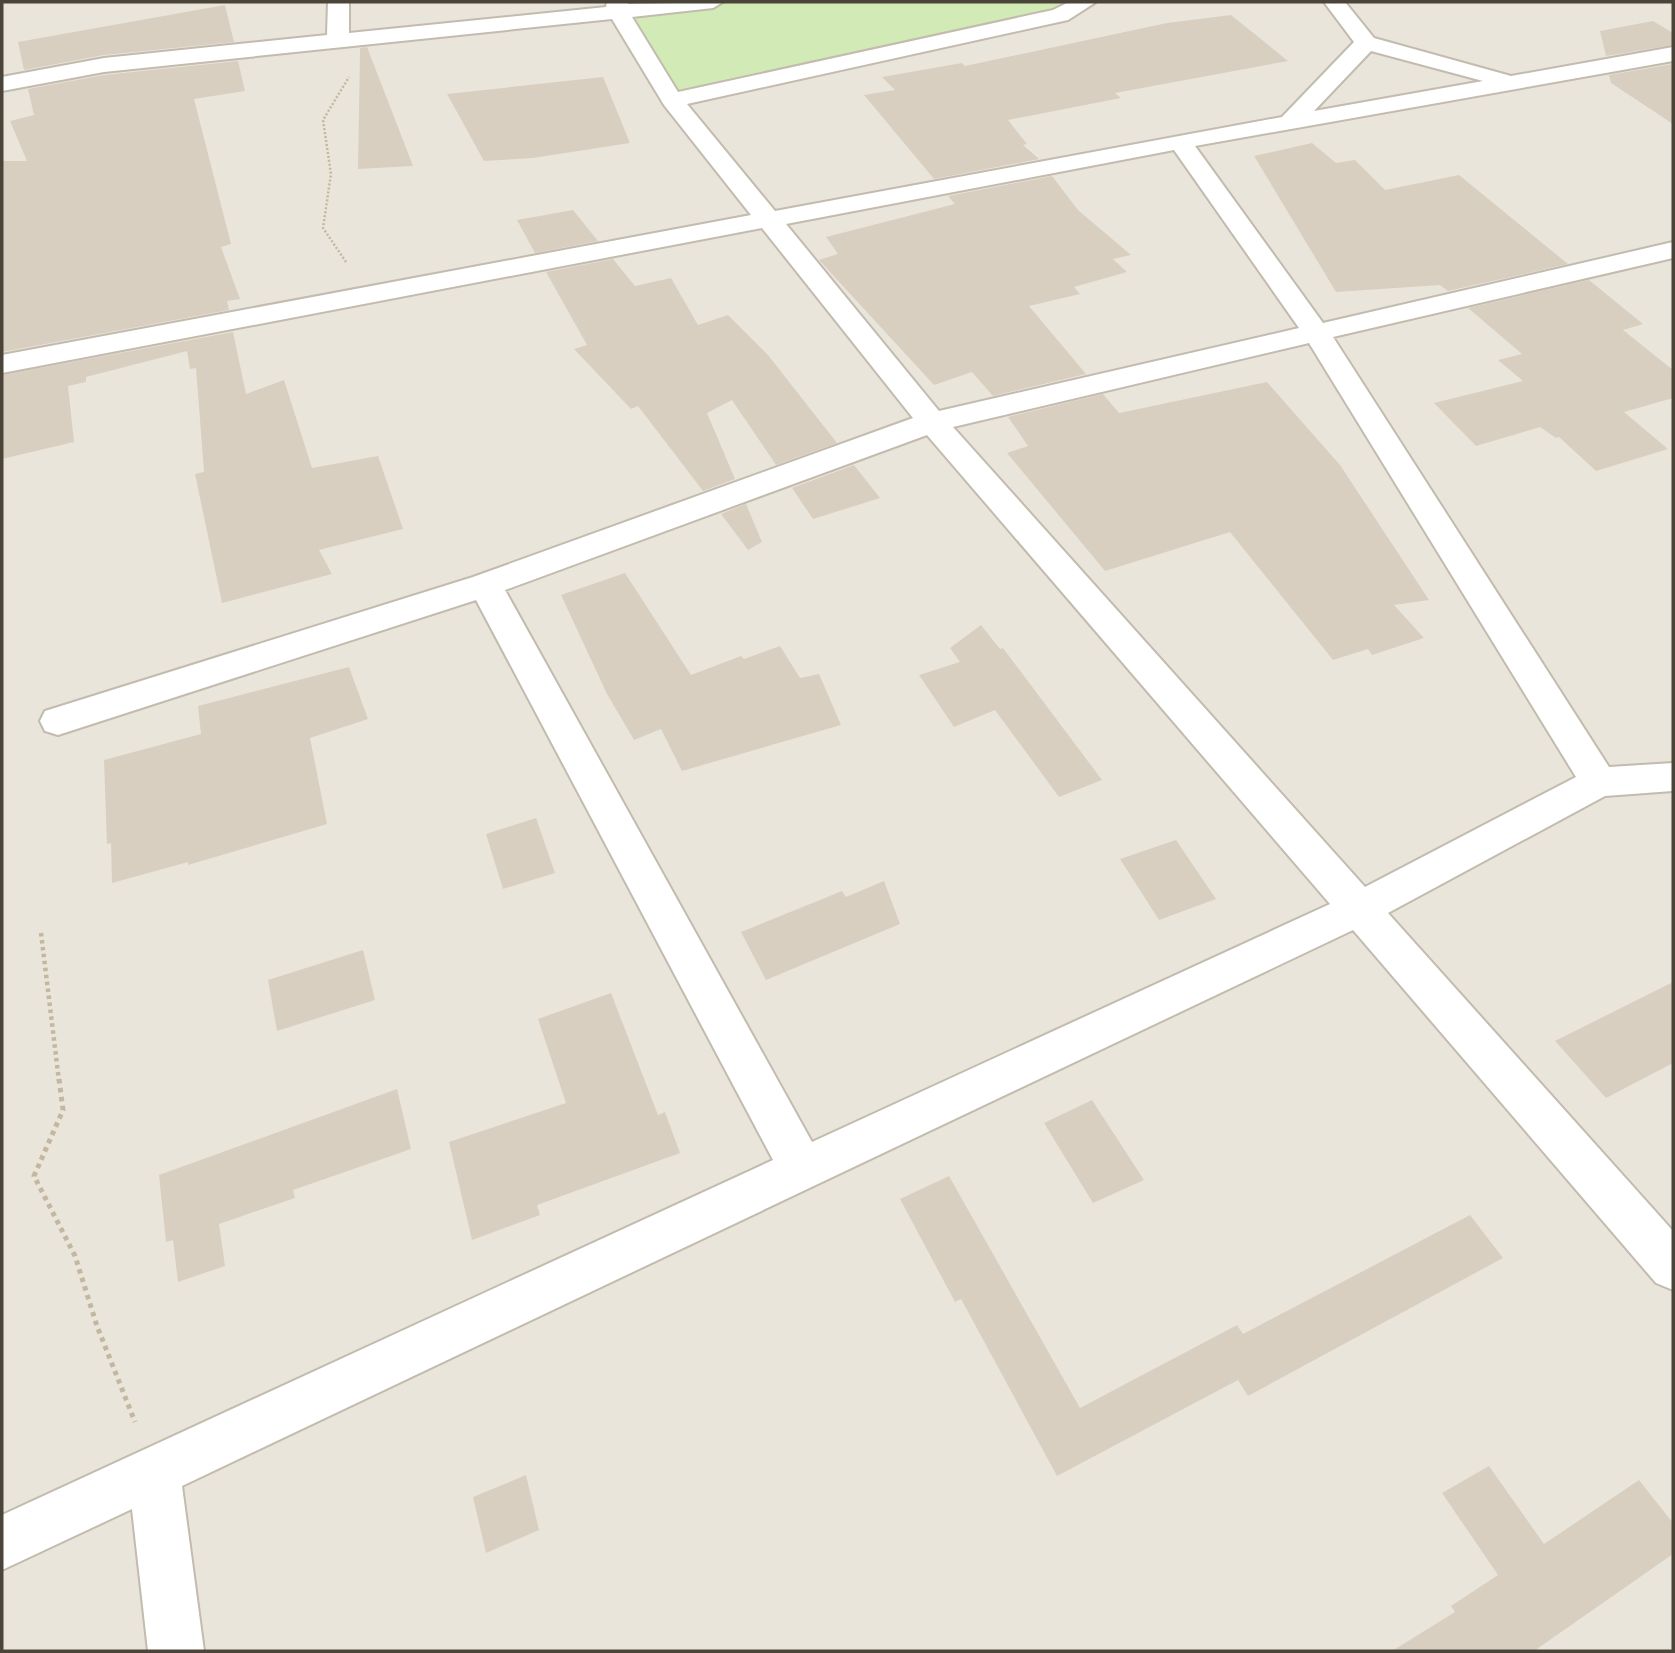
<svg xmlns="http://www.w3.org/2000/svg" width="1675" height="1653" font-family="Mulish,sans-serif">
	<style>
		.residential { fill: #eae5da }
		.green { fill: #d2eab5 }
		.building { fill: #d8cfc1 }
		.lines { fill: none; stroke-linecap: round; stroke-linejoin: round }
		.minor-casing { stroke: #c2bbae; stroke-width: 4 }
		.path-far2 { stroke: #c4b79f; stroke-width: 2.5; stroke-dasharray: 2 2; stroke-linecap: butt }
		.path-far1 { stroke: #c4b79f; stroke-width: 4.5; stroke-dasharray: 3.5 3.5; stroke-linecap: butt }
		.path { stroke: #c4b79f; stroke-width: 5; stroke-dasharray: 4.5 4.5; stroke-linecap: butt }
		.minor { fill: #fff; fill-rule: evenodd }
	</style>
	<rect width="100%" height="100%" fill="#f6f3ec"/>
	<path class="residential" d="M2 2H1673V1651H2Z"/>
	<path class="green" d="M713 2H1085L1060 15 672 100 617 10Z"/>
	<path class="building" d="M225 5 234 42 104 55 24 70 18 42Z
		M1231 15 1288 61 1115 93 1121 98 1008 120 1027 144 1023 145 1039 159 934 179 864 95 895 90 882 77 962 63 965 66 1167 23Z
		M1653 21 1673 33V45L1606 56 1600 31Z
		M367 47 413 166 358 169 360 48Z
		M238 61 245 91 194 99 231 244 221 247 240 299 227 301 229 310 2 352V161H27L10 121 34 115 28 89 104 75Z
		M1673 64V124L1611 83 1609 75Z
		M603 77 630 143 533 158 484 161 447 94Z
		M1312 143 1336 163 1355 160 1385 190 1459 175 1568 264 1448 291 1440 285 1336 292 1254 156Z
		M1052 176 1078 210 1131 255 1113 259 1127 272 1074 287 1080 294 1029 306 1086 374 993 396 972 372 934 385 819 260 838 254 826 237 955 204 948 196Z
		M573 210 598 241 535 253 517 220Z
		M613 259 635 286 671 278 698 325 728 315 768 355 837 443 776 465 732 400 707 413 735 479 703 491 638 406 631 409 574 349 587 345 546 272Z
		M1589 280 1643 324 1623 330 1673 370V398L1624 412 1668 449 1596 471 1559 437 1556 438 1540 427 1476 446 1434 403 1523 381 1498 360 1522 354 1468 308Z
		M233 332 246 394 284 380 312 468 378 456 403 529 319 550 332 574 222 603 195 474 204 472 196 368 190 369 187 351 86 377V382L68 386 74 442 2 459V375Z
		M1267 382 1340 465 1429 600 1394 605 1424 638 1372 655 1368 649 1333 660 1230 532 1105 571 1007 453 1028 446 1008 417 1103 394 1119 413Z
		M854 465 880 498 813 519 792 488Z
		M746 504 762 542 748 550 721 514Z
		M625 573 691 675 741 656 744 659 780 646 800 678 819 674 841 725 682 771 661 729 634 740 607 694 561 595Z
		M981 625 1000 649 1003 648 1102 780 1059 797 995 710 954 727 919 675 960 662 950 648Z
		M349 667 368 719 310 738 327 824 188 865V862L112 883 111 843 107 844 104 760 201 734 198 706Z
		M536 818 555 873 503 889 486 834Z
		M1176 840 1216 899 1159 920 1120 859Z
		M884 881 900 924 766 980 741 932 842 891 846 897Z
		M363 950 375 1000 277 1031 268 980Z
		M1673 982V1063L1606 1098 1555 1041Z
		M611 993 658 1115 665 1112 680 1153 537 1205 540 1215 472 1240 449 1142 566 1103 538 1019Z
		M397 1089 411 1149 293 1190 295 1198 219 1224 225 1266 178 1282 173 1240 166 1242 159 1175Z
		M1092 1100 1144 1180 1093 1203 1044 1123Z
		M949 1176 1080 1408 1237 1325 1243 1334 1470 1215 1503 1258 1248 1396 1238 1380 1057 1476 961 1299 955 1302 900 1199Z
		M1489 1466 1544 1544 1639 1480 1673 1523V1554L1534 1651H1392L1455 1612 1451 1606 1498 1575 1442 1493Z
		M526 1475 539 1530 486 1553 473 1497Z"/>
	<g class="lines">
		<defs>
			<path id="minor" d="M328 2H349V33L606 7 607 2H627L628 4 723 2 713 8 632 17 678 92 1053 10 1069 2H1096L1068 20 687 104 775 211 1282 117 1354 42 1324 2H1345L1374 38 1511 76 1673 47V61L1195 146 1323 323 1673 242V258L1333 337 1609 767 1673 763V791L1605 796 1388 913 1673 1231V1290L1656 1283 1353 930 182 1486 204 1651H148L132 1509 2 1570V1515L773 1160 476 600 58 735 45 731 40 721 45 711 473 577 913 418 762 228 2 373V355L751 215 664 105 612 19 104 72 2 91V77L104 58 327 35ZM1371 51 1483 81 1314 111ZM1174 150 1299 328 939 411 786 224ZM1309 343 1576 777 1365 887 953 427ZM927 435 1330 904 812 1142 505 590Z"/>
		</defs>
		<use href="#minor" class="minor-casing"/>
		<path class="path-far2" d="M346 262 323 228 331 174 323 120 349 77"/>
		<path class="path-far1" d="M41 933 59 1081"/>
		<path class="path" d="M59 1079 63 1110 34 1176 75 1256 97 1326 135 1422"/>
		<use href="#minor" class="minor"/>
	</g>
	<rect width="1675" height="1653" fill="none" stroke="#4b4439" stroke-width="7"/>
</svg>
